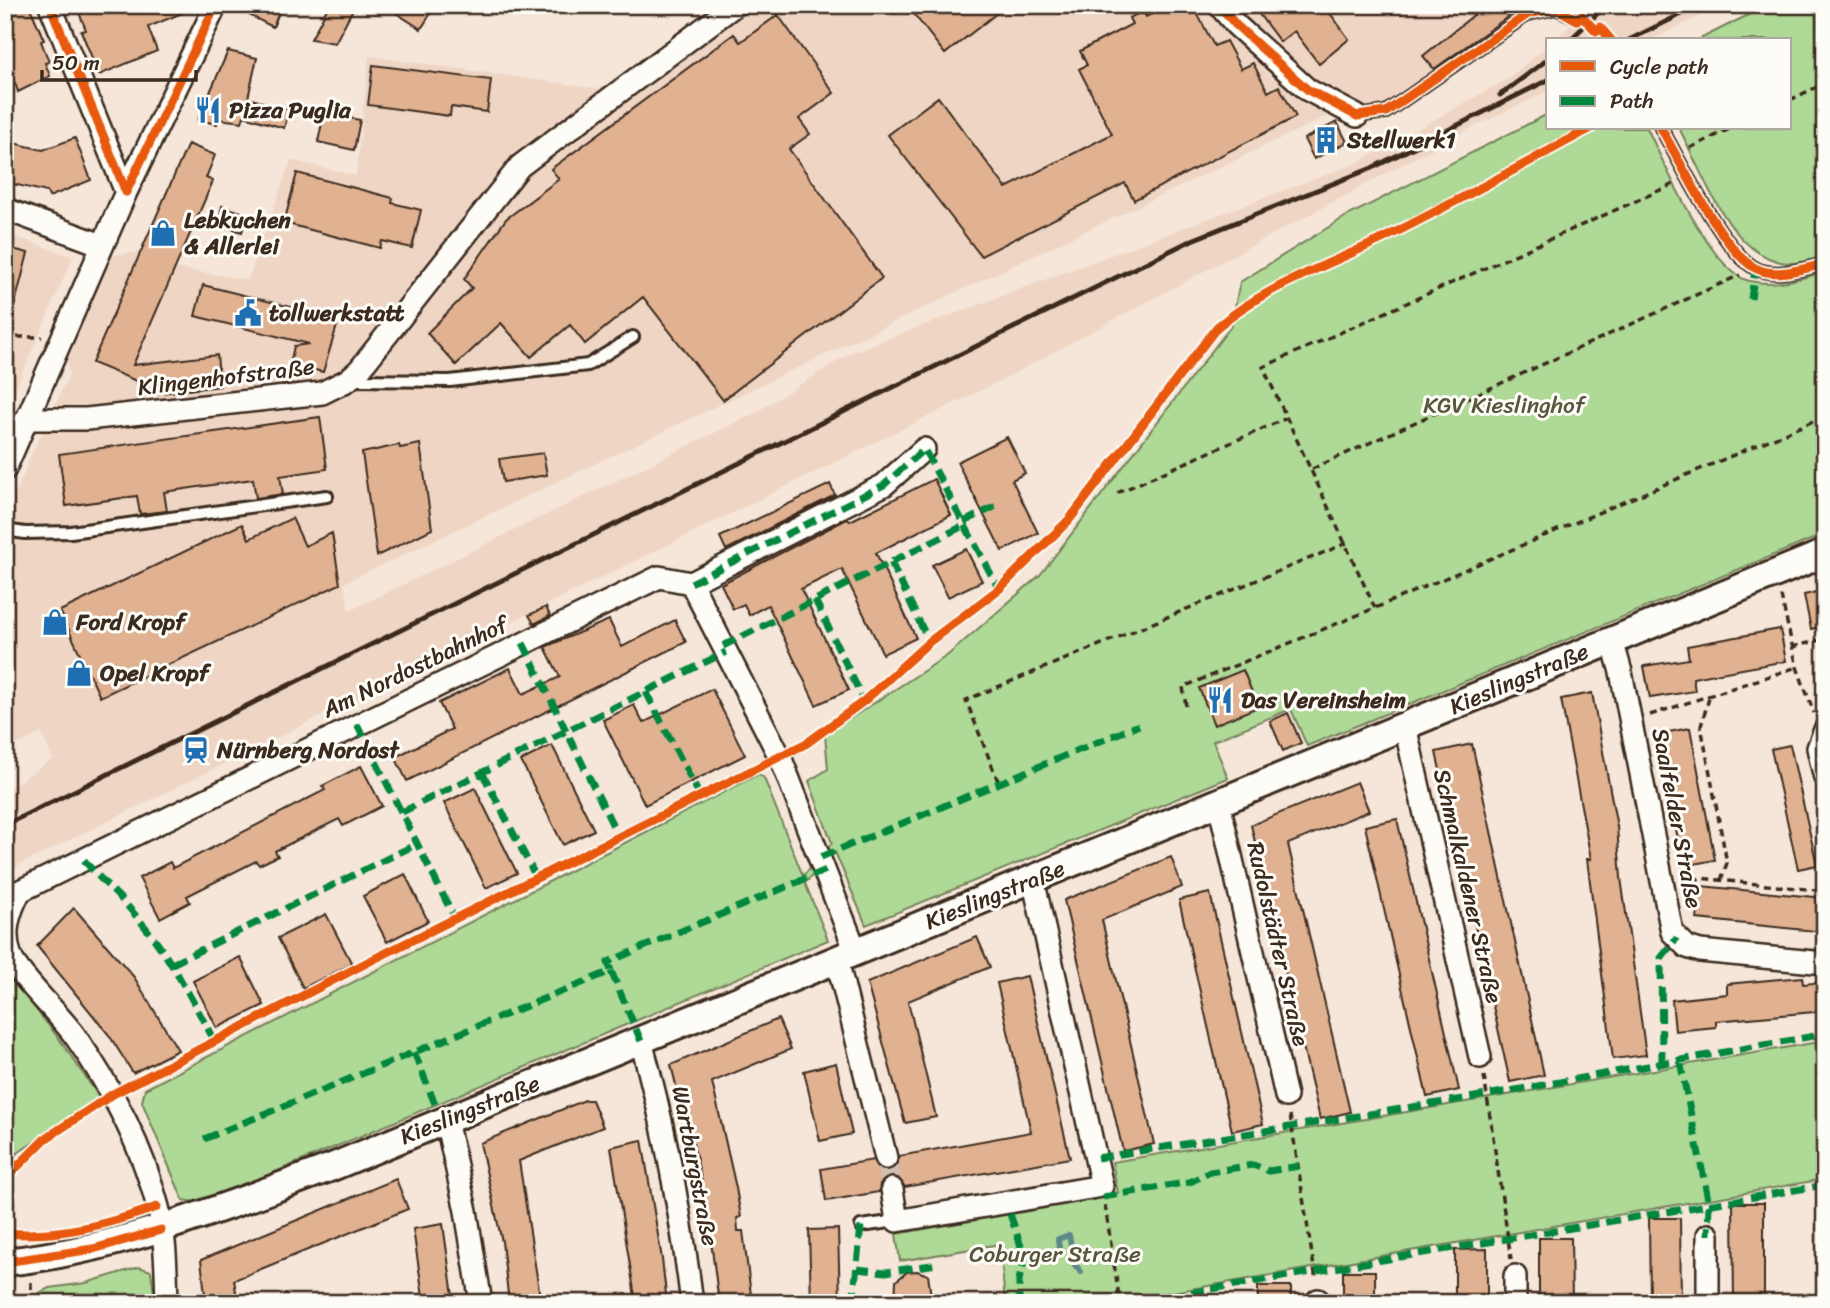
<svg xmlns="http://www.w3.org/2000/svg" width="1830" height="1308" font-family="Sriracha,sans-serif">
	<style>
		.built { fill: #efd6c4 }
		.green { fill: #afd997; stroke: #75825a; stroke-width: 2 }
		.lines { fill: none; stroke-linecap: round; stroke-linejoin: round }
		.stream { stroke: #5f8989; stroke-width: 6 }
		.building { fill: #e1b292; stroke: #3b2a1e; stroke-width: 2 }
		.minor-tunnel { stroke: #d0c0b4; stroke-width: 21; stroke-dasharray: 21 10; stroke-linecap: butt }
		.service-casing { stroke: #3b2a1e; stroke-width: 16 }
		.minor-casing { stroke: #3b2a1e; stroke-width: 26 }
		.tertiary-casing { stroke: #3b2a1e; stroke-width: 32 }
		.path { stroke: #3b2a1e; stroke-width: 3.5; stroke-dasharray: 7 5; stroke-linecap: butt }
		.service { stroke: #fdfcf7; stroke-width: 10 }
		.minor { stroke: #fdfcf7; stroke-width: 21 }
		.tertiary { stroke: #fdfcf7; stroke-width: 26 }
		.rail { stroke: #3b2a1e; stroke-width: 5 }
		.quiet { stroke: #00873e; stroke-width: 7; stroke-dasharray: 14 7; stroke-linecap: butt }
		.cycleway-casing { stroke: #fdfcf7; stroke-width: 13 }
		.cycleway { stroke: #e8590c; stroke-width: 9 }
		.labels { text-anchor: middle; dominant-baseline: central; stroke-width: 6; stroke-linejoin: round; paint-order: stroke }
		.poi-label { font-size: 23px; font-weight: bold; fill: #3b2a1e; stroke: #fdfcf7; text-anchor: start }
		.street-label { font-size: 23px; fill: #3b2a1e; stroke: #fdfcf7 }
		.park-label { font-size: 23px; fill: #58563c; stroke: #fdfcf7 }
	</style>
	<rect width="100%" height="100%" fill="#f5e6d9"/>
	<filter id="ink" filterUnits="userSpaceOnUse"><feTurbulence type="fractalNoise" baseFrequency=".0143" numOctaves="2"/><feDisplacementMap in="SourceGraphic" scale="14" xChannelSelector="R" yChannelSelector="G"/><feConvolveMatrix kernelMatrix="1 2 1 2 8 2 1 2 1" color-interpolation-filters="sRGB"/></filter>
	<g filter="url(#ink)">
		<path class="built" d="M718 5H1533L1373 122 1330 115 344 583 349 611 753 414 852 352 1357 163 1509 78 1548 45V91L1465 131 1004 379 5 872V791L53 759 41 733 5 751V522L29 460 69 375 67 362 111 255 140 252 175 268 248 280 291 160 356 176 369 56 601 89Z
			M1592 5H1615L1620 10 1624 5H1722L1651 40H1555Z
			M5 233 73 257 5 413Z"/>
		<path class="green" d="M1768 5H1825V257C1741 291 1709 185 1679 128H1790V40H1698Z
			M1548 114V128H1647C1664 163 1712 274 1750 281 1775 287 1801 278 1825 272V534L1307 746 1291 709 1213 741 1228 778 866 925 835 852 805 883 828 940 201 1203 183 1200 142 1102 145 1089 759 774 764 778 803 876 832 843 809 781 828 769 825 735 948 655 1040 575 1231 326 1240 282 1345 217Z
			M5 970 60 1040 99 1097 9 1159 5 1158Z
			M1825 1041V1179L1110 1303H1005L1000 1244 900 1261 896 1234 1098 1199 1118 1193 1112 1162Z
			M139 1267 151 1271 154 1293 138 1294 137 1303H33L39 1293 49 1288 86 1283Z"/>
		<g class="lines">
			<path class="stream" d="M1059 1248 1058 1239 1069 1235 1075 1265 1081 1272"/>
		</g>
		<path class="building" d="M5 5H29L44 40 41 41 49 62 45 63 50 76 18 92 15 83 5 86Z
			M76 5H199V6L148 27 157 51 99 75 81 31 86 30Z
			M229 5H282L273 27Z
			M329 5H355L335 43 311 39Z
			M384 5H436L421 29Z
			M923 5H1007L945 54 913 13Z
			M1169 5H1193L1214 46 1226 41 1241 69 1253 63 1268 92 1279 86 1296 117 1134 200 1125 183 981 256 888 135 938 97 1006 188 1112 134 1079 69 1087 65 1080 51 1132 24 1129 18 1143 11 1146 17Z
			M1252 5H1324L1349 39 1319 64 1294 31 1280 42Z
			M1486 5H1500L1509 16 1434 69 1423 56Z
			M778 15 834 93 799 119 810 134 789 149 882 278 723 400 643 297 585 344 570 325 531 357 501 323 456 365 427 333 472 288 464 279 506 219 559 179 551 169 734 34 740 42Z
			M228 51 257 58 248 98 289 110 284 128 244 116 242 122 218 119 217 124 198 120Z
			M373 65 491 80 487 112 451 107 450 116 368 105Z
			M324 113 360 120 354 150 318 142Z
			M1337 122 1347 142 1314 159 1304 139Z
			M75 138 91 180 49 197 47 192 5 182V141L43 150Z
			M188 144 215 155 206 178 213 181 133 365 217 355 220 386 145 395 144 384 92 363Z
			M297 173 393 198 392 203 421 210 412 248 382 241 380 248 284 223Z
			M222 206 247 214 242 232 218 225Z
			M5 247 28 253 11 319H5Z
			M203 285 339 319 323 372 290 364 294 346 309 344 195 316Z
			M320 417 327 469 280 476 283 494 256 498 253 479 164 492 167 511 140 514 137 496 66 506 59 454Z
			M1007 437 1025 473 1012 480 1038 533 1002 551 957 462Z
			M420 444 432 529 377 556 362 453 399 445 400 448Z
			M543 453 547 475 503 482 499 459Z
			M934 479 951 515 876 553 916 638 883 654 842 569 801 589 849 690 816 705 768 605 749 615 744 604 733 609 721 584 847 519 850 521Z
			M830 484 835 495 726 550 720 537Z
			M292 518 305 546 332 533 340 584 100 697 60 611 242 524 249 539Z
			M966 549 982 581 948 597 932 565Z
			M1825 590V626L1811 629 1804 595Z
			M546 607 550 616 534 624 529 615Z
			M609 620 622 647 675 620 686 642 407 781 395 757 452 729 439 703 510 668 523 694 560 677 545 647Z
			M1780 629 1786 661 1693 678 1695 691 1650 698 1644 666 1689 659 1687 646Z
			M1243 670 1258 707 1214 725 1199 688Z
			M712 689 745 755 645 805 603 720 634 705 643 723Z
			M1592 693 1617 827 1621 878 1646 1055 1613 1059 1587 859H1591L1561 699Z
			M1288 713 1301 743 1283 751 1270 721Z
			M1690 728 1715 860 1683 866 1658 734Z
			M1472 744 1544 1075 1510 1082 1436 752Z
			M552 745 594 830 563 845 521 761Z
			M1790 745 1817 865 1798 869 1771 749Z
			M361 766 382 806 343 826 339 819 275 851 278 856 259 865 256 861 187 896 190 902 160 918 139 878 170 862 173 868 325 790 322 786Z
			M1357 782 1369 811 1288 844 1350 1112 1320 1119 1251 825Z
			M475 788 517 873 486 888 444 803Z
			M1397 819 1459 1090 1427 1097 1365 826Z
			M1171 857 1182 887 1102 920 1154 1144 1123 1151 1064 900Z
			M405 874 428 921 387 942 363 896Z
			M1701 886 1825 898V932L1697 919Z
			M1210 893 1263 1124 1232 1131 1179 900Z
			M74 908 134 977 178 1050 133 1073 109 1035 37 946Z
			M326 914 352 964 303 988 278 938Z
			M977 937 990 967 908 1001 936 1117 905 1123 867 983Z
			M240 957 264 1005 217 1028 193 981Z
			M1027 976 1070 1158 905 1187 897 1177 889 1176 880 1184 879 1192 826 1201 821 1169 873 1160 877 1168 888 1171 896 1167 899 1156 1031 1132 997 983Z
			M1802 977 1803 984 1825 982V1011L1716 1021V1027L1675 1031 1672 1000 1727 994V984Z
			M778 1019 791 1049 712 1082 736 1188 741 1217 737 1218 738 1231H743L752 1303H719L705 1195 682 1097H679L671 1065Z
			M836 1063 852 1134 820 1141 804 1071Z
			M585 1100H592L603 1127 519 1161 541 1303H509L502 1242 480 1143Z
			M642 1140 662 1259 667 1303H636L611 1147Z
			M396 1179 408 1209 234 1280 238 1303H206L201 1260Z
			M1733 1203H1764V1303H1734Z
			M1649 1218H1680L1681 1303H1650Z
			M443 1224 454 1303H424L413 1229Z
			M838 1229 840 1302 811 1303 809 1230Z
			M1539 1238H1571L1572 1303H1539Z
			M1487 1249V1303H1455V1250Z
			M917 1271 928 1275 932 1303H895L896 1281 907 1272Z
			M1343 1271H1375V1303H1343Z
			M1258 1286H1291V1303H1258Z"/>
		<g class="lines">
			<path class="minor-tunnel" d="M886 1158 892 1189"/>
			<defs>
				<path id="service" d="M1357 116 1386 112 1528 14 1556 8 1573 16
					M1661 128C1680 161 1723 251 1755 268 1775 279 1804 268 1825 264
					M351 380 450 381 588 365 633 337
					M5 530 25 533 71 532 327 496
					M861 1226 897 1221"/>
				<path id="minor" d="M50 5 126 192
					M1219 5 1236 25 1308 90 1357 116
					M5 209 102 245
					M26 419H87L322 393 348 380 360 369 520 166 735 5
					M5 469 126 192 216 5
					M691 583 884 485 924 449
					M1612 640 1621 672 1672 932 1687 947 1700 951 1825 963
					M1405 726 1480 1057
					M1825 730 1818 748 1825 778
					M1219 803 1286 1096
					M837 960 886 1158
					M641 1041C665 1127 681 1214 692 1303
					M446 1120 466 1211 481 1303
					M892 1189 897 1221 1102 1186 1033 879
					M1708 1235V1303
					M167 1303C166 1271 166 1238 158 1207 142 1146 111 1087 75 1036 61 1016 18 975 11 957 2 933 9 912 20 891L659 577 691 583 781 759 856 952
					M1318 1303V1300
					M1515 1303V1276"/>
				<path id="tertiary" d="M5 1262C120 1250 224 1207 332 1167L1825 553"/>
			</defs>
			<use href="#service" class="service-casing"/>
			<use href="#minor" class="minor-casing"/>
			<use href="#tertiary" class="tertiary-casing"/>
			<path class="path" d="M1587 22 1596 31 1600 27 1611 40
				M1790 100 1825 83
				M1690 148 1732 128
				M5 337H42
				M1312 469 1740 275
				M1117 493 1287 418
				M1781 596 1797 667 1814 713
				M1375 608 1263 367 1674 184
				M1792 647 1825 639
				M1709 698 1701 726 1727 863 1721 880
				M1186 706 1183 687 1375 608 1825 416
				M1650 715 1797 667
				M998 781 966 700 1347 543
				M5 851 7 855
				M1682 886 1700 878 1825 891
				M1484 1076 1511 1259
				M1290 1115 1316 1280
				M1105 1205 1120 1303
				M31 1282V1303"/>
			<use href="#service" class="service"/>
			<use href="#minor" class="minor"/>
			<use href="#tertiary" class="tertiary"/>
			<path class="rail" d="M1570 40 1606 5
				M1629 40 1700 5
				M1500 95 1548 59
				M5 825 1192 240 1372 168 1548 80"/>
			<path class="quiet" d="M1751 299 1755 269
				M964 522 1000 504
				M891 562 929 642
				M691 583 884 485 924 449 999 589
				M815 600 864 701
				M523 643 619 838
				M723 646 965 525
				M646 692 701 798
				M357 724 455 919
				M482 772 537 879
				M402 812 726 652
				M821 857 1139 725
				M84 860C100 880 120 896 136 916 169 954 191 998 215 1042
				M5 913 9 912
				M172 964 417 844
				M611 971 641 1041
				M414 1052 435 1104
				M1680 1061 1709 1204 1708 1235
				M1662 1064 1661 958 1677 938
				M204 1139 611 971 608 962 826 870
				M1097 1158 1487 1095 1825 1034
				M1103 1197 1190 1182 1210 1172 1253 1165 1269 1171 1299 1166
				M1010 1214 1025 1258 1019 1280V1303
				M857 1269 886 1272 937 1264
				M853 1303 861 1226
				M1129 1303 1825 1185"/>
			<defs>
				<path id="cycleway" d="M50 5 126 192
					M1219 5 1236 25 1308 90 1357 116 1386 112 1528 14 1556 8 1577 20 1581 15 1596 31 1600 27 1611 40
					M1661 128C1680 161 1723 251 1755 268 1775 279 1804 268 1825 264
					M126 192 216 5
					M5 1233 10 1174 45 1139 113 1094 370 961 807 743 864 701 929 642 999 589 1069 520 1217 327C1266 286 1326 266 1382 239 1453 204 1522 165 1591 128
					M5 1233C58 1238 108 1224 157 1207
					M5 1262 93 1249 161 1230"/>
			</defs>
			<use href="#cycleway" class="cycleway-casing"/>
			<use href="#cycleway" class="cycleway"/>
		</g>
	</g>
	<defs>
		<symbol id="restaurant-bare" viewBox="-9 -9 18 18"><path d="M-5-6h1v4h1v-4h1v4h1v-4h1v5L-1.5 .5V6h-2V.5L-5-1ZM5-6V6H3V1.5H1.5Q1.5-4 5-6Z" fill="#1f6fb2" stroke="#fdfcf7" stroke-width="2.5" paint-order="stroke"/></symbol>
		<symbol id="building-bare" viewBox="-9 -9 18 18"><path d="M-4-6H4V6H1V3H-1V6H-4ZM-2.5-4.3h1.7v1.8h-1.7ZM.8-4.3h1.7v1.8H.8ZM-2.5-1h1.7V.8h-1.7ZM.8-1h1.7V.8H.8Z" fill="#1f6fb2" stroke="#fdfcf7" stroke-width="2.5" paint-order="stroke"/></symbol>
		<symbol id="shop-bare" viewBox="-9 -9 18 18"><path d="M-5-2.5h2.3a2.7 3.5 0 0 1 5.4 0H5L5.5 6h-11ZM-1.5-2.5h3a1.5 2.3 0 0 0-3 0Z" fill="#1f6fb2" stroke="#fdfcf7" stroke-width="2.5" paint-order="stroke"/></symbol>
		<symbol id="civic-bare" viewBox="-9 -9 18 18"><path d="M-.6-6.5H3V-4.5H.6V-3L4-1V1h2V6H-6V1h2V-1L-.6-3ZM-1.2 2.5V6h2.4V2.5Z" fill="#1f6fb2" stroke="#fdfcf7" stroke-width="2.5" paint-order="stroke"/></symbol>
		<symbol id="station-bare" viewBox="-9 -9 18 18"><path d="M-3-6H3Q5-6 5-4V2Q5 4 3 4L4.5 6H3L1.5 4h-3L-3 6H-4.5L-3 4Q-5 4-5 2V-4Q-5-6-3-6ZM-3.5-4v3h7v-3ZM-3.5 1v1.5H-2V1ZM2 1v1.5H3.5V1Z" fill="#1f6fb2" stroke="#fdfcf7" stroke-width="2.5" paint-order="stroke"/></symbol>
	</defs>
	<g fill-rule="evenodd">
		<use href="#restaurant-bare" x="189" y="91" width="38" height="38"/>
		<use href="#building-bare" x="1307" y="121" width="38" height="38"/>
		<use href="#shop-bare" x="144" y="214" width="38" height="38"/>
		<use href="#civic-bare" x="229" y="294" width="38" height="38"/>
		<use href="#shop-bare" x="36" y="603" width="38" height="38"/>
		<use href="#shop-bare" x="60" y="654" width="38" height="38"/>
		<use href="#restaurant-bare" x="1201" y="681" width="38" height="38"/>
		<use href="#station-bare" x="177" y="731" width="38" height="38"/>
	</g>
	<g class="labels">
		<g class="poi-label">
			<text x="229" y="110">Pizza Puglia</text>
			<text x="1347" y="140">Stellwerk1</text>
			<text x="184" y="220">Lebkuchen<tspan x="184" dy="26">&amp; Allerlei</tspan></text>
			<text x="269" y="313">tollwerkstatt</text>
			<text x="76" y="622">Ford Kropf</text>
			<text x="100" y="673">Opel Kropf</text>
			<text x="1241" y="700">Das Vereinsheim</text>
			<text x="217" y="750">Nürnberg Nordost</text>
		</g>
		<g class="street-label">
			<text transform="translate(226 377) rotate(-7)">Klingenhofstraße</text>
			<text transform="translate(415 667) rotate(-26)">Am Nordostbahnhof</text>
			<text transform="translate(1519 679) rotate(-23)">Kieslingstraße</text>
			<text transform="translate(1677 818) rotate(79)">Saalfelder Straße</text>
			<text transform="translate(1468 886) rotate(77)">Schmalkaldener Straße</text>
			<text transform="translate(995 895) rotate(-22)">Kieslingstraße</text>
			<text transform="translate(1278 944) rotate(77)">Rudolstädter Straße</text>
			<text transform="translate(470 1110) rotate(-22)">Kieslingstraße</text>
			<text transform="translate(695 1166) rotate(79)">Wartburgstraße</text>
		</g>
		<g class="park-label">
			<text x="1504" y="405">KGV Kieslinghof</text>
			<text x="1055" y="1254">Coburger Straße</text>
		</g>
	</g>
	<rect width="1830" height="1308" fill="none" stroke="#fdfcf7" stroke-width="28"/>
	<rect x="14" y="14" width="1802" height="1280" fill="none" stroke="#3b2a1e" stroke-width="2.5" filter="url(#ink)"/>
	<rect x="1546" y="38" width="245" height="91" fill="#fdfcf7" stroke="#afa8a0" stroke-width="2"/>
	<rect x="1560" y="61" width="35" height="10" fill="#e8590c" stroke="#afa8a0" stroke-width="2"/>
	<text x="1610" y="74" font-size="21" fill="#3b2a1e">Cycle path</text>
	<rect x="1560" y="96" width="35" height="10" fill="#00873e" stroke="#afa8a0" stroke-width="2"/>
	<text x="1610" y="108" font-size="21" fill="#3b2a1e">Path</text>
	<path d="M42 70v10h154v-10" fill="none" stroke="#3b2a1e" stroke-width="3.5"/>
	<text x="52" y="70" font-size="21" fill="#3b2a1e" stroke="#fdfcf7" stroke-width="5" paint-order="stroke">50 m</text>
</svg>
